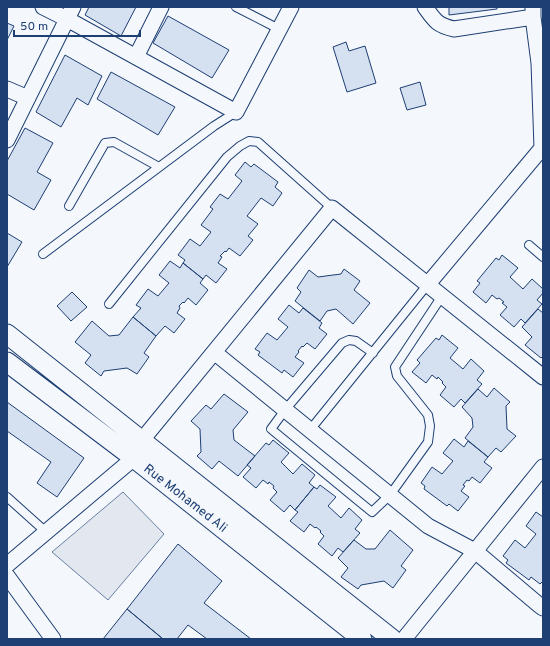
<svg xmlns="http://www.w3.org/2000/svg" width="550" height="646" font-family="Overpass,sans-serif">
	<style>
		.parking { fill: #e3e8f0; stroke: #687fa3 }
		.building { fill: #d5e0f0; stroke: #1d3f73 }
		.lines { fill: none; stroke-linecap: round; stroke-linejoin: round }
		.service-casing { stroke: #1d3f73; stroke-width: 10 }
		.minor-casing { stroke: #1d3f73; stroke-width: 17 }
		.tertiary-casing { stroke: #1d3f73; stroke-width: 21 }
		.service { stroke: #f4f7fb; stroke-width: 8 }
		.minor { stroke: #f4f7fb; stroke-width: 15 }
		.tertiary { stroke: #f4f7fb; stroke-width: 19 }
		.labels { text-anchor: middle; dominant-baseline: central; stroke-width: 3; stroke-linejoin: round; paint-order: stroke }
		.street-label { font-size: 13px; fill: #1d3f73; stroke: #f4f7fb }
	</style>
	<rect width="100%" height="100%" fill="#f4f7fb"/>
	<path class="parking" d="M123 492 164 534 108 600 52 552Z"/>
	<path class="building" d="M89 7H136L121 36 85 15Z
		M449 7H497V9L449 15Z
		M168 16 229 50 212 78 153 43Z
		M7 23 14 26 7 40Z
		M346 42 349 51 365 46 376 83 347 92 333 47Z
		M65 55 102 76 88 105 77 98 61 127 36 112Z
		M111 72 175 107 158 135 97 99Z
		M420 82 426 105 407 110 400 88Z
		M25 128 53 143 37 172 51 180 34 210 7 194V161Z
		M245 162 251 167 254 164 278 182 275 187 282 193 273 206 261 198 247 216 258 224 248 236 253 240 240 256 229 248 226 252 225 251 220 256 222 257 218 263 227 269 216 283 206 275 203 279 183 263 185 260 178 255 190 239 200 246 211 232 201 225 213 209 210 207 220 194 228 199 242 181 235 175Z
		M7 233 22 242 7 267Z
		M502 255 518 268 510 277 523 289 532 279 543 289V293L537 300 542 304 525 323 521 319 514 327 500 315 507 307 502 303 504 302 499 298 497 299 492 295 486 303 473 292 480 283 477 281 496 258 499 260Z
		M170 261 180 268 183 263 203 279 200 283 208 290 196 305 188 298 184 303 183 302 179 306 180 308 177 313 185 319 174 333 165 326 156 336 133 317 141 308 136 305 148 289 158 296 169 283 159 275Z
		M344 269 360 281 354 290 370 303 353 324 336 309 327 311 320 321 295 301 301 292 297 288 309 270 318 277 341 274Z
		M72 292 87 307 71 321 57 306Z
		M289 305 299 313 303 308 322 323 319 328 327 334 315 349 307 343 303 347 302 346 298 351 299 352 295 357 304 363 293 377 284 370 282 373 258 355 260 352 255 349 267 333 277 340 288 327 278 319Z
		M538 309 543 313V356L541 358 525 345 532 337 522 327Z
		M133 317 156 336 144 353 149 357 137 374 127 368 104 371 101 376 85 363 91 355 75 342 92 321 109 336 119 335Z
		M442 335 458 348 450 358 463 369 471 359 484 371 477 380 482 384 465 403 461 399 454 407 440 395 446 387 442 383 443 382 438 377 437 379 432 375 426 383 412 372 420 363 417 360 436 338 439 340Z
		M494 388 510 402 506 406 507 429 516 436 501 452 496 448 488 457 465 438 473 427 472 418 462 407 478 389 487 397Z
		M224 394 248 412 233 430 234 440 255 456 238 476 219 461 212 469 197 456 201 452 200 429 191 421 206 405 211 409Z
		M7 402 84 458 57 497 37 483 51 462 7 431Z
		M454 439 464 447 468 441 488 457 484 462 492 468 480 483 472 477 469 481 467 480 463 485 465 486 461 491 469 497 458 511 449 504 447 506 424 489 425 486 421 483 432 467 442 474 447 468 453 461 443 453Z
		M273 440 289 453 281 462 293 474 302 464 315 475 309 483 314 487 295 510 290 505 284 512 270 500 277 492 273 488 274 486 269 482 268 484 263 480 256 488 243 477 251 468 247 465 266 443 269 445Z
		M320 485 336 497 328 506 341 518 349 508 362 520 355 529 360 533 343 552 338 548 332 556 318 544 324 536 320 532 321 531 316 527 315 528 310 524 304 532 290 521 298 512 295 510 314 487 317 489Z
		M536 512 543 517V581L540 584 531 577 529 580 506 563 508 560 503 556 515 540 525 548 536 534 526 526Z
		M390 530 413 550 401 566 406 570 393 588 384 581 361 585 358 589 341 577 348 568 338 558 354 540 366 549H375Z
		M178 544 222 581 204 603 251 639H207L188 625 177 639H163L127 609Z
		M127 609 163 639H103Z"/>
	<g class="lines">
		<defs>
			<path id="service" d="M236 7 279 29
				M69 206 105 143 114 142 159 167
				M529 245 543 257
				M43 254 214 126 236 112
				M109 304 227 157 240 146 249 141 258 142 332 208
				M373 353 356 341 349 340 342 343 285 410 271 429 372 512 390 495 428 442 430 426 428 415 397 376 395 367 442 296
				M310 430 428 284
				M7 497 46 532"/>
			<path id="minor" d="M43 7 67 19 236 112 291 7
				M425 7C435 21 437 25 454 29L533 17
				M533 7V17L539 63 542 148
				M136 57 161 7
				M7 89 28 98
				M7 140 73 7
				M428 284 542 148 543 149
				M214 352 428 526 475 551 539 605 543 608
				M7 565 134 458 142 440 332 208 543 377
				M7 576 53 639
				M404 639 543 467"/>
			<path id="tertiary" d="M7 334 392 639
				M7 362 134 458 362 639"/>
		</defs>
		<use href="#service" class="service-casing"/>
		<use href="#minor" class="minor-casing"/>
		<use href="#tertiary" class="tertiary-casing"/>
		<use href="#service" class="service"/>
		<use href="#minor" class="minor"/>
		<use href="#tertiary" class="tertiary"/>
	</g>
	<g class="labels">
		<g class="street-label">
			<text transform="translate(185 499) rotate(38)">Rue Mohamed Ali</text>
		</g>
	</g>
	<rect width="550" height="646" fill="none" stroke="#1d3f73" stroke-width="16"/>
	<path d="M14 30v6h126v-6" fill="none" stroke="#1d3f73" stroke-width="2"/>
	<text x="20" y="30" font-size="12" fill="#1d3f73" stroke="#f4f7fb" stroke-width="3" paint-order="stroke">50 m</text>
</svg>
